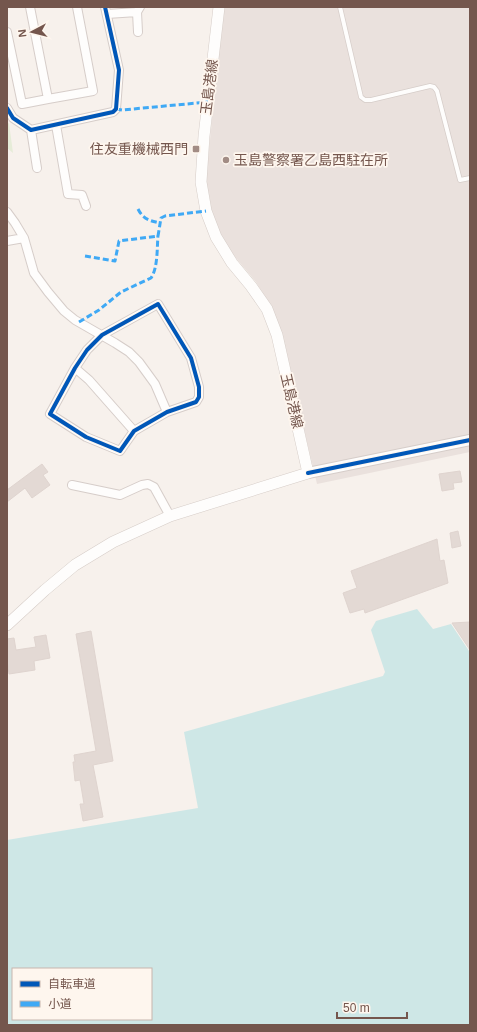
<svg xmlns="http://www.w3.org/2000/svg" width="477" height="1032" font-family="Arial,'Noto Sans JP',sans-serif">
	<style>
		.industrial { fill: #eae1dd }
		.green { fill: #e6ecd8 }
		.water { fill: #cee7e6; fill-rule: evenodd }
		.building { fill: #e3d9d4; stroke: #dfd4cf }
		.lines { fill: none; stroke-linecap: round; stroke-linejoin: round }
		.service-casing { stroke: #d6cdc9; stroke-width: 5.5 }
		.minor-casing { stroke: #d6cdc9; stroke-width: 10 }
		.tertiary-casing { stroke: #d6cdc9; stroke-width: 12 }
		.secondary-casing { stroke: #d6cdc8; stroke-width: 12 }
		.service { stroke: #fefdfc; stroke-width: 4 }
		.minor { stroke: #fefdfc; stroke-width: 8 }
		.tertiary { stroke: #fefdfc; stroke-width: 10 }
		.secondary { stroke: #fefdfc; stroke-width: 11 }
		.quiet { stroke: #3fa9f5; stroke-width: 3; stroke-dasharray: 6 3; stroke-linecap: butt }
		.cycleway-casing { stroke: #fef6ee; stroke-width: 6 }
		.cycleway { stroke: #0057b8; stroke-width: 4 }
		.poi-dot { fill: #a28c85; stroke: #fef6ee; stroke-width: 1.5 }
		.labels { text-anchor: middle; dominant-baseline: central; stroke-width: 3.5; stroke-linejoin: round; paint-order: stroke }
		.street-label { font-size: 14px; fill: #74564d; stroke: #fef6ee }
		.poi-label { font-size: 14px; fill: #74564d; stroke: #fef6ee; text-anchor: end }
	</style>
	<rect width="100%" height="100%" fill="#f7f1ec"/>
	<path class="industrial" d="M223 7H470V452L317 484 282 335 271 306 256 282 236 258 220 235 211 210 206 181Z"/>
	<path class="green" d="M9 123 13 153 7 148V124Z"/>
	<path class="water" d="M417 609 433 629 451 624 469 651 470 650V1025H7V840L198 808 184 732 383 676 385 672 371 630 376 621ZM13 969H151V1019H13Z"/>
	<path class="building" d="M42 464 48 472 43 475 50 485 32 498 25 488 7 502V490Z
		M460 471 462 482 453 483 454 489 442 491 439 474Z
		M458 531 461 546 452 548 450 533Z
		M437 539 440 561 444 560 448 583 365 613 364 609 350 613 343 593 357 588 351 571Z
		M470 622V650L452 623Z
		M91 631 113 761 93 765 103 817 83 821 80 804H84L80 780 75 781 73 762H75L74 755 96 751 76 634Z
		M46 635 50 658 34 661 35 670 9 674 7 660V639L14 638 16 650 36 647 34 637Z"/>
	<g class="lines">
		<defs>
			<path id="service" d="M340 7 361 97 365 100H371L430 86 434 87 437 91 460 180 470 178"/>
			<path id="minor" d="M137 12 138 32
				M107 14 137 12 140 7
				M7 32 22 104 48 99 30 7
				M48 99 93 91 77 7
				M7 108 13 118 31 130 113 112 116 109 119 70 105 7
				M56 125 68 194 82 195 86 206
				M31 130 37 168
				M7 212 15 223 24 238 34 273 48 292 64 311 75 320 115 343 129 352 139 362 155 384 167 412
				M7 241 24 238
				M158 304 191 358 199 387V397L196 402 167 412 134 431 120 451 86 437 50 414 75 368 87 350 102 335Z
				M75 368 89 380 134 431
				M72 485 120 495 142 485 148 484 154 487 170 516"/>
			<path id="tertiary" d="M308 473 470 440"/>
			<path id="secondary" d="M7 625 45 590 75 565 113 542 170 516 308 473 277 335 267 309 251 286 232 263 216 237 206 211 201 182 204 136 219 7"/>
		</defs>
		<use href="#service" class="service-casing"/>
		<use href="#minor" class="minor-casing"/>
		<use href="#tertiary" class="tertiary-casing"/>
		<use href="#secondary" class="secondary-casing"/>
		<use href="#service" class="service"/>
		<use href="#minor" class="minor"/>
		<use href="#tertiary" class="tertiary"/>
		<use href="#secondary" class="secondary"/>
		<path class="quiet" d="M116 109 122 110 208 102
			M138 209C143 219 150 221 160 223
			M85 256 115 261 119 241 158 236 161 218 165 216 206 211
			M79 322 99 310 121 292 151 278C158 268 157 247 158 235"/>
		<defs>
			<path id="cycleway" d="M7 108 13 118 31 130 113 112 116 109 119 70 105 7
				M158 304 191 358 199 387V397L196 402 167 412 134 431 120 451 86 437 50 414 75 368 87 350 102 335Z
				M308 473 470 440"/>
		</defs>
		<use href="#cycleway" class="cycleway-casing"/>
		<use href="#cycleway" class="cycleway"/>
	</g>
	<g class="poi-dot">
		<rect x="192" y="145" width="8" height="8" rx="2"/>
		<circle cx="226" cy="160" r="4"/>
	</g>
	<g class="labels">
		<g class="street-label">
			<text transform="translate(209 87) rotate(-83)">玉島港線</text>
			<text transform="translate(292 401) rotate(77)">玉島港線</text>
		</g>
		<g class="poi-label">
			<text x="188" y="149">住友重機械西門</text>
			<text x="234" y="160" text-anchor="start">玉島警察署乙島西駐在所</text>
		</g>
	</g>
	<rect width="477" height="1032" fill="none" stroke="#74564d" stroke-width="16"/>
	<rect x="12" y="968" width="140" height="52" fill="#fef6ee" stroke="#c7b6ae"/>
	<rect x="20" y="981" width="20" height="6" fill="#0057b8" stroke="#c7b6ae"/>
	<text x="48" y="988" font-size="12" fill="#74564d">自転車道</text>
	<rect x="20" y="1001" width="20" height="6" fill="#3fa9f5" stroke="#c7b6ae"/>
	<text x="48" y="1008" font-size="12" fill="#74564d">小道</text>
	<g transform="translate(32 32) rotate(263)" stroke="#fef6ee" stroke-width="3" paint-order="stroke">
	<path d="M0-3L7 15L0 10L-7 15Z" fill="#74564d"/>
	<text y="-6" font-size="11" font-weight="bold" text-anchor="middle" fill="#74564d">N</text>
	</g>
	<path d="M337 1012v6h70v-6" fill="none" stroke="#74564d" stroke-width="2"/>
	<text x="343" y="1012" font-size="12" fill="#74564d" stroke="#fef6ee" stroke-width="3" paint-order="stroke">50 m</text>
</svg>
